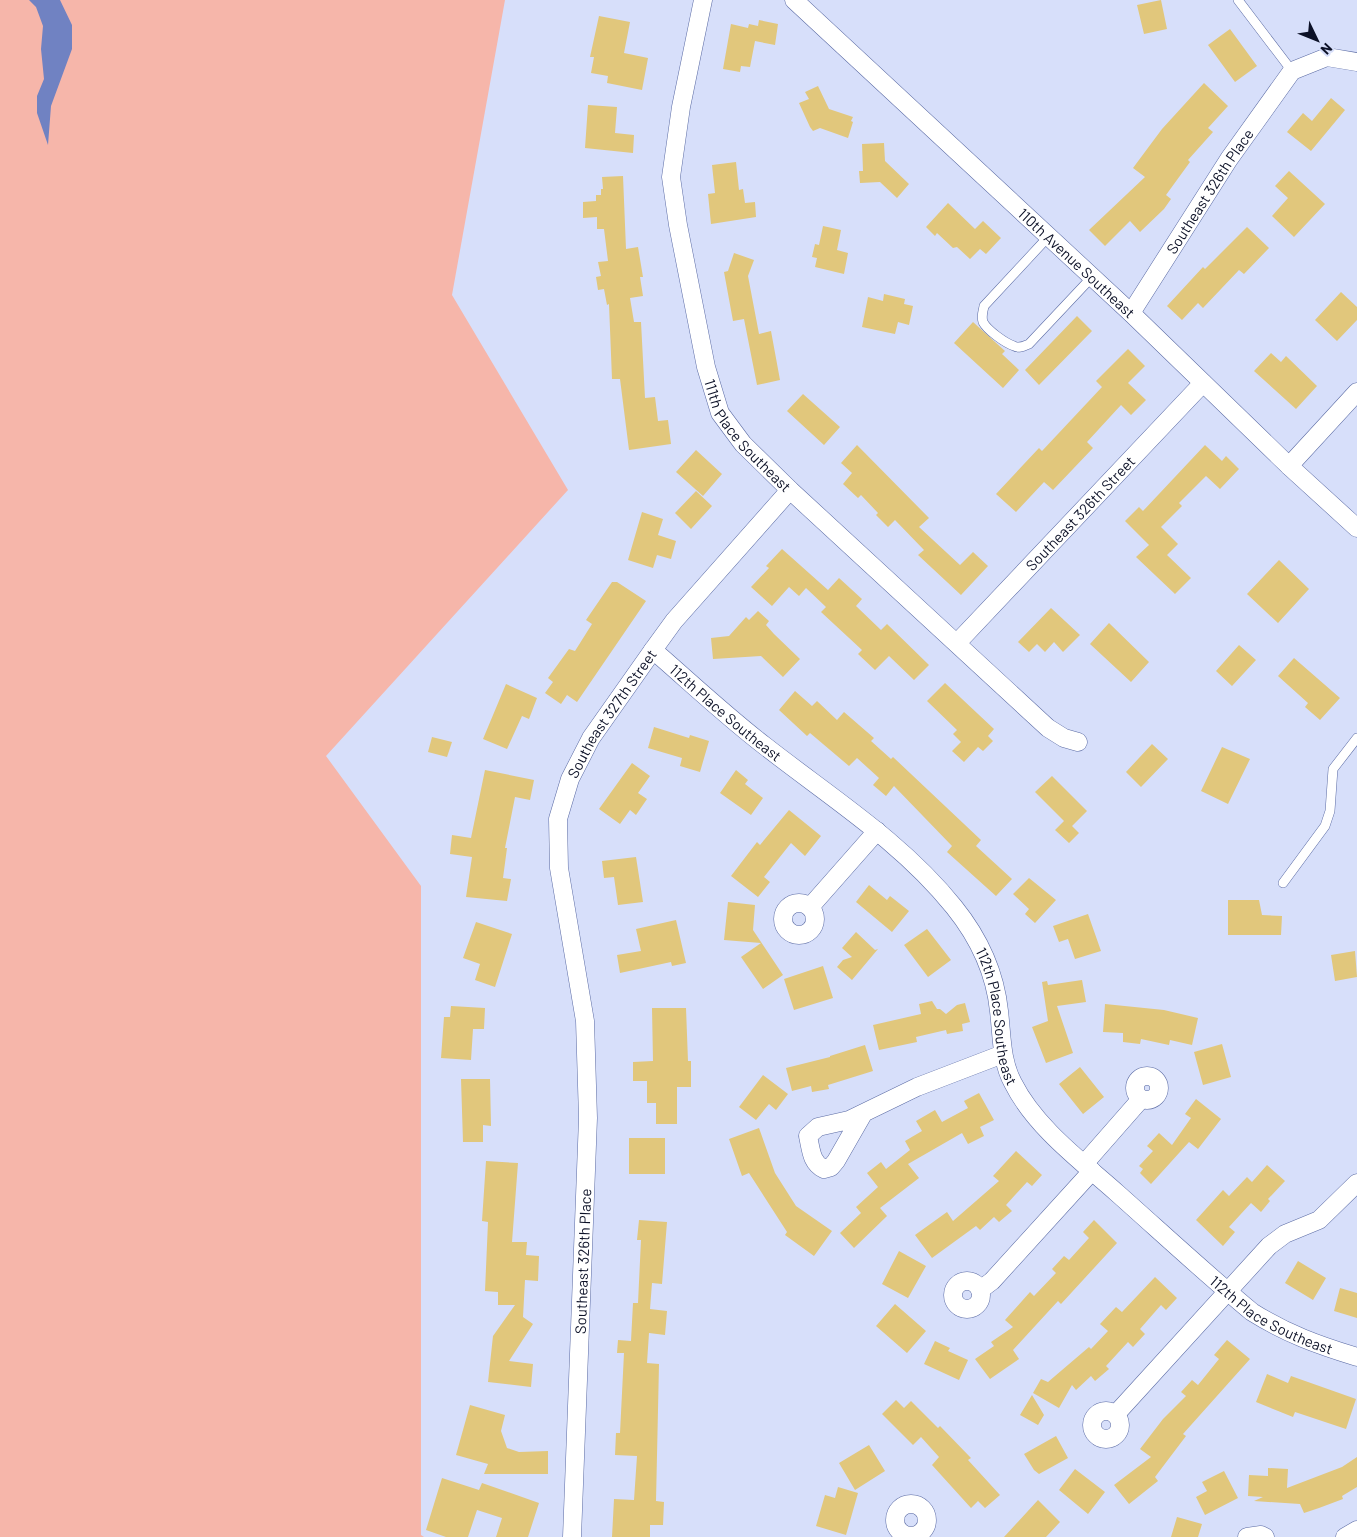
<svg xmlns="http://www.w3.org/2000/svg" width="1357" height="1537" font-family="Barlow,sans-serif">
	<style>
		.green { fill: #f6b6aa }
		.water { fill: #7082c2 }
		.building { fill: #e1c77c }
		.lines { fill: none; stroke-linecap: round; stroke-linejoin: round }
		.lane-casing { stroke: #5b6ba4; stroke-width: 10 }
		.street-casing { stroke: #5b6ba4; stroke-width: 19 }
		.lane { stroke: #fff; stroke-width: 9 }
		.street { stroke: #fff; stroke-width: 18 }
		.labels { text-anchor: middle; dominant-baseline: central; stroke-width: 4; stroke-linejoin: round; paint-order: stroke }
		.street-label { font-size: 15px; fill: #0c1127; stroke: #d7dffa }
	</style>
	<rect width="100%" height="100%" fill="#d7dffa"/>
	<path class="green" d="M0 0H505L452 295 568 490 326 756 421 886V1535L424 1537H0Z"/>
	<path class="water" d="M29 0H60L72 25V49L51 106 48 145 37 113V96L44 79 41 49 43 26 36 7Z"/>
	<path class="building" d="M1161 0 1167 29 1144 34 1137 5Z
		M599 16 630 22 624 53 648 58 642 90 607 83 608 76 591 73 594 57H590Z
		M759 20 778 24 775 45 755 41 750 67 741 66 740 72 723 69 731 24 748 28 749 24 758 26Z
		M1230 29 1257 66 1235 82 1208 45Z
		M1204 83 1228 106 1208 128 1213 132 1188 160 1190 162 1166 195 1171 199 1164 209 1140 232 1130 221 1105 246 1089 230 1145 177 1133 168 1162 129Z
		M818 86 829 109 853 117 851 121 853 122 848 138 820 128 813 131 810 127 799 103 809 99 805 92Z
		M1331 98 1345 110 1311 151 1287 132 1303 113 1312 121Z
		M588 105 617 107 615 133 634 135 633 153 585 148Z
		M884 143 885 161 909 184 897 198 880 182 860 183 859 171H863L862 144Z
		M736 162 739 190 743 189 745 203 755 202 756 217 711 224 708 194 715 193 712 165Z
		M1289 171 1325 204 1294 237 1272 216 1288 198 1275 186Z
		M623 176 626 249 638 247 643 277H640L643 296 630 298 634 322H641L645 398 655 397 658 421 668 420 671 444 629 450 620 379H612L609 304 607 305 604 289 598 290 596 277 601 276 598 262 608 261 604 229H597V217L583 218V202L596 201V195H601V189H603L602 177Z
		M948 203 975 229 983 221 1001 238 986 254 980 249 970 259 957 247 953 248 937 233 935 236 926 227Z
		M823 226 841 230 837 250 848 253 844 274 815 267 817 258 812 257 815 244 819 245Z
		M1247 227 1269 248 1244 274 1239 270 1203 308 1198 303 1182 320 1167 306 1203 267 1205 269Z
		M734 253 754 260 748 276 759 334 771 331 780 380 757 385 744 319 733 321 724 272 728 271Z
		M1341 292 1357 307V320L1337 341 1315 320Z
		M884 294 905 299 904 304 913 306 909 325 898 322 895 334 862 327 868 297 883 301Z
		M1077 316 1092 331 1039 385 1025 370Z
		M973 322 1005 351 1002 354 1019 370 1003 388 954 343Z
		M1128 349 1145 366 1128 383 1146 400 1131 415 1121 405 1087 442 1093 448 1053 490 1044 482 1016 512 996 494 1039 448 1042 451 1102 387 1096 381Z
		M1271 353 1281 362 1286 356 1317 386 1296 409 1254 371Z
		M803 394 840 427 824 445 787 411Z
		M857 445 929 518 919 527 960 565 973 552 988 566 961 595 918 555 924 550 895 520 888 527 876 515 878 513 861 495 858 498 843 484 852 473 841 463Z
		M1205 445 1222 461 1226 456 1239 469 1220 489 1206 476 1179 503 1182 506 1161 527 1178 544 1167 555 1191 578 1175 594 1136 557 1149 545 1125 521 1139 507 1143 511Z
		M696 450 722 474 703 496 676 472Z
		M696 491 712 506 691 529 675 513Z
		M642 512 663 519 658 535 676 541 671 559 657 555 653 568 628 560Z
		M782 549 828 590 839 578 862 599 856 606 881 630 887 624 929 665 914 680 889 656 875 670 858 654 862 650 821 612 826 607 806 588 799 596 789 587 772 606 751 587 769 568 766 566Z
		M1279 560 1309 589 1278 623 1247 594Z
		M612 582H617L646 601 577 702 567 695 561 704 545 693 553 682 548 678 569 649 575 651 592 624 586 620Z
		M1051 608 1080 635 1063 652 1054 642 1045 652 1037 644 1029 652 1018 642Z
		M758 611 769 621 766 625 774 634 800 659 783 677 761 656 713 659 711 638 729 636 746 617 749 620Z
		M1109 623 1149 662 1131 682 1090 644Z
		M1239 645 1256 660 1232 686 1216 671Z
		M1294 658 1340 698 1320 720 1305 707 1308 703 1278 676Z
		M945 683 994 729 988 736 993 741 983 751 978 747 964 762 952 751 961 742 953 734 957 730 927 701Z
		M506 684 537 698 529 719 522 716 507 749 483 739Z
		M795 691 812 706 817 701 837 720 844 712 874 738 871 741 891 759 893 757 981 840 976 846 1012 879 996 896 947 852 952 846 894 786 886 796 873 785 879 778 857 758 849 766 810 733 807 736 779 710Z
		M654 727 689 738 690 735 709 741 700 772 680 766 682 758 648 748Z
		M432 737 452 742 447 757 428 752Z
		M1152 744 1168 759 1141 787 1126 772Z
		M1222 747 1250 759 1228 804 1201 791Z
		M632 763 650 776 638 793 647 799 636 815 630 810 620 824 599 809Z
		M485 770 534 780 530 800 515 797 505 848H507L503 878 511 879 507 901 466 897 472 857 450 854 452 835 471 838Z
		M736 770 748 780 745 784 763 798 751 815 720 793Z
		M1052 776 1087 811 1072 826 1079 833 1069 843 1055 830 1064 821 1035 792Z
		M789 810 821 836 805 856 791 843 764 877 770 882 758 897 731 876 757 842 760 845Z
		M636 857 643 902 618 905 614 877 604 878 602 861Z
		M1029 878 1056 900 1035 923 1025 914 1029 909 1013 894Z
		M869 885 887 900 890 896 909 911 892 932 856 902Z
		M1228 900H1259L1262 915 1282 916 1281 935H1228Z
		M728 902 755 905 753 930 783 975 763 989 741 957 761 943 724 940Z
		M1088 914 1101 951 1075 959 1068 939 1059 942 1053 926Z
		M676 920 686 963 672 966 671 962 620 973 617 955 641 951 636 929Z
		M476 922 512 934 495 987 475 980 480 964 463 958Z
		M927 929 951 960 928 977 904 945Z
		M856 932 875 950 878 949 852 980 837 967 843 960 852 957 842 948Z
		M1355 951 1357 977 1335 981 1331 955Z
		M823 966 833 998 794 1010 784 979Z
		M1082 980 1086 1002 1057 1006 1073 1053 1046 1063 1032 1027 1048 1021 1042 982 1047 981 1048 985Z
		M932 1001 937 1009H940L946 1014 957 1005 965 1003 970 1022 962 1024 963 1031 947 1034 946 1030 916 1037 917 1042 879 1050 873 1025 921 1014 919 1004Z
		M1105 1004 1164 1010 1198 1018 1192 1045 1170 1040 1169 1045 1141 1039 1140 1044 1123 1042V1033L1103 1032Z
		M451 1006 485 1008 484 1029H473L471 1060 441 1058 444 1017H450Z
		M652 1008H686L688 1061H691V1087H677V1124H656V1103H647V1081H633V1062L653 1061Z
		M1222 1044 1231 1077 1203 1085 1194 1052Z
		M865 1045 873 1071 828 1085 829 1089 812 1092 811 1086 792 1091 786 1068 830 1057V1056Z
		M1080 1067 1104 1097 1083 1114 1059 1084Z
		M763 1075 788 1094 776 1110 769 1104 756 1120 739 1107Z
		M461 1079H490L491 1126 483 1125V1142H463Z
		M979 1093 994 1120 980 1127 984 1136 968 1144 962 1133 908 1164 919 1178 880 1208 887 1216 854 1248 840 1233 861 1213 856 1207 878 1187 867 1173 881 1162 886 1169 910 1150 905 1141 922 1131 916 1121 935 1110 942 1122 968 1108 964 1101Z
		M1196 1099 1221 1119 1198 1149 1189 1142 1151 1184 1140 1173 1143 1169 1139 1166 1153 1151 1147 1146 1159 1133 1172 1145 1191 1118 1185 1114Z
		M759 1128 775 1173 796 1206 832 1231 814 1256 785 1235 787 1232 749 1173 742 1176 729 1139Z
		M629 1138H665V1174H629Z
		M1016 1151 1042 1175 1032 1186 1027 1182 1006 1205 1012 1211 999 1222 994 1217 980 1230 976 1226 932 1258 915 1235 947 1212 953 1221 999 1181 993 1176Z
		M486 1161 518 1163 512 1242H527L526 1255 539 1256 538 1281 525 1280 523 1317 533 1324 509 1361 533 1364 531 1387 488 1382 493 1336 515 1305H498V1292L485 1291 488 1222 482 1221Z
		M1267 1165 1285 1181 1268 1199 1270 1201 1261 1212 1251 1203 1229 1227 1235 1232 1223 1246 1196 1220 1223 1190 1229 1196 1247 1177 1252 1182Z
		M639 1220 667 1222 662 1284 652 1283 650 1309 667 1311 665 1335 649 1333 647 1363 659 1364 656 1501 664 1502 663 1525H650V1537H612L614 1499 634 1500 637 1456 615 1455 616 1433H620L624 1353H617L618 1340 631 1341 633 1303H638L641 1240H637Z
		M1094 1220 1117 1243 1061 1304 1058 1301 1013 1350 1019 1359 990 1379 975 1359 994 1346 991 1342 1013 1327 1005 1320 1030 1292 1034 1296 1056 1273 1052 1269 1064 1256 1069 1260 1089 1238 1083 1232Z
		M899 1251 926 1266 908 1298 882 1284Z
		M1298 1261 1326 1278 1313 1300 1285 1283Z
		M1155 1277 1177 1298 1166 1310 1161 1305 1140 1329 1145 1334 1133 1347 1128 1342 1106 1366 1109 1369 1095 1381 1091 1376 1076 1390 1072 1385 1059 1408 1033 1393 1041 1379 1048 1382 1089 1347 1091 1349 1108 1331 1100 1324 1116 1307 1122 1312Z
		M1340 1288 1357 1293V1318L1334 1311Z
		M895 1304 926 1331 907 1353 876 1326Z
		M1227 1340 1250 1359 1183 1434 1186 1436 1155 1477 1158 1481 1129 1504 1114 1485 1151 1457 1140 1449 1163 1419 1186 1396 1181 1392 1192 1380 1198 1385 1219 1359 1214 1355Z
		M935 1341 950 1348 948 1351 968 1360 959 1380 924 1364Z
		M1267 1374 1288 1383 1291 1376 1356 1399 1346 1429 1295 1412 1293 1417 1256 1402Z
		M1032 1395 1044 1415 1038 1425 1020 1415Z
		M896 1400 904 1408 911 1401 938 1428 940 1426 971 1458 968 1460 1000 1495 985 1508 978 1501 971 1508 932 1465 939 1457 921 1437 913 1445 882 1414Z
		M470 1405 505 1415 501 1431 507 1448 519 1452 548 1451V1474H484L488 1464 456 1455Z
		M1056 1436 1068 1458 1039 1474 1034 1470 1024 1454Z
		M869 1445 885 1471 855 1490 839 1463Z
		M1357 1457V1487L1342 1496 1343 1499 1319 1508 1304 1513 1300 1504 1254 1501 1263 1497 1248 1496 1249 1475 1268 1476V1468L1288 1469 1287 1488 1342 1467Z
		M1075 1469 1105 1492 1088 1514 1059 1490Z
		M1224 1471 1238 1498 1205 1515 1196 1497 1207 1491 1202 1482Z
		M442 1478 479 1490 482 1483 539 1503 528 1537H496L502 1518 477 1510 468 1537H446L426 1530Z
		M838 1487 858 1493 846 1535 816 1526 825 1495 835 1498Z
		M1038 1500 1060 1522 1046 1537H1004Z
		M1177 1517 1202 1524 1198 1537H1171Z"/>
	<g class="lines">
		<defs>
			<path id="lane" d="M1238 0 1292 71
				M1049 236 984 306C983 312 981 316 983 322 987 330 1005 343 1014 346 1019 349 1024 346 1029 344L1092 277
				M1283 883 1325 826 1330 811 1333 769 1357 738"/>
			<g id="street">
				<path id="s1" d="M703 0 681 107 671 177 678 225 706 367 720 413 743 444 790 490 1048 728 1064 738 1078 742"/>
				<path id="s2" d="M794 0 1131 313 1289 466 1357 528"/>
				<path id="s3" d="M1131 313 1229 159 1292 71 1327 57 1357 62"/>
				<path d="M1289 466 1357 392"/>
				<path id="s4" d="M957 643 1203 383"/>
				<path id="s5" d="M653 650C690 682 726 716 765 746 830 797 902 842 954 907 979 938 995 972 999 1011 1002 1036 1001 1061 1013 1083 1035 1127 1081 1161 1117 1193 1162 1233 1206 1274 1252 1312 1287 1334 1318 1345 1357 1357"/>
				<circle cx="799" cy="919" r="16"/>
				<path d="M810 907 877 831"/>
				<circle cx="1147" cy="1088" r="12"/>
				<path d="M863 1114 836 1161 831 1167 824 1169C811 1163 811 1149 808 1136L818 1127 849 1120 917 1087 1003 1054"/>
				<path d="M1084 1164 1141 1099"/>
				<circle cx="967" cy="1295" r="14"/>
				<path d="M980 1290 992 1281 1092 1171"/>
				<circle cx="1106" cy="1425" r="14"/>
				<path d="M1116 1414 1269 1246 1285 1234 1319 1220 1357 1183"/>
				<circle cx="911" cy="1520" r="16"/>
				<path id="s6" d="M572 1537 588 1118 585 1021 559 868 558 819 570 779 591 738 653 650 674 621 790 490"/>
				<path d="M1247 1537 1261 1535 1265 1537"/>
				<path d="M1345 1537 1357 1530"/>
			</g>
		</defs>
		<use href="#lane" class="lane-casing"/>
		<use href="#street" class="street-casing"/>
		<use href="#lane" class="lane"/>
		<use href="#street" class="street"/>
	</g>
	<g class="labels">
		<g class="street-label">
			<text stroke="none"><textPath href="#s3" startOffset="145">Southeast 326th Place</textPath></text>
			<text stroke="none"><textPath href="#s2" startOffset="386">110th Avenue Southeast</textPath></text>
			<text stroke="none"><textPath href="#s1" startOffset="455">111th Place Southeast</textPath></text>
			<text stroke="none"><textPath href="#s4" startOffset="179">Southeast 326th Street</textPath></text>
			<text stroke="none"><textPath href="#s5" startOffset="96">112th Place Southeast</textPath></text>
			<text stroke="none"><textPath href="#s6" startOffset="840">Southeast 327th Street</textPath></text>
			<text stroke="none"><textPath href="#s5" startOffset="516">112th Place Southeast</textPath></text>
			<text stroke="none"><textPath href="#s6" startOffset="276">Southeast 326th Place</textPath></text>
			<text stroke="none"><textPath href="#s5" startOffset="936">112th Place Southeast</textPath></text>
		</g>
	</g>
	<g transform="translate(1317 40) rotate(133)" stroke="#d7dffa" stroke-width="4" paint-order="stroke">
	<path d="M0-4L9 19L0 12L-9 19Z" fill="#0c1127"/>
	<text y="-8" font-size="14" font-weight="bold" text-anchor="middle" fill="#0c1127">N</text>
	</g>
</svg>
